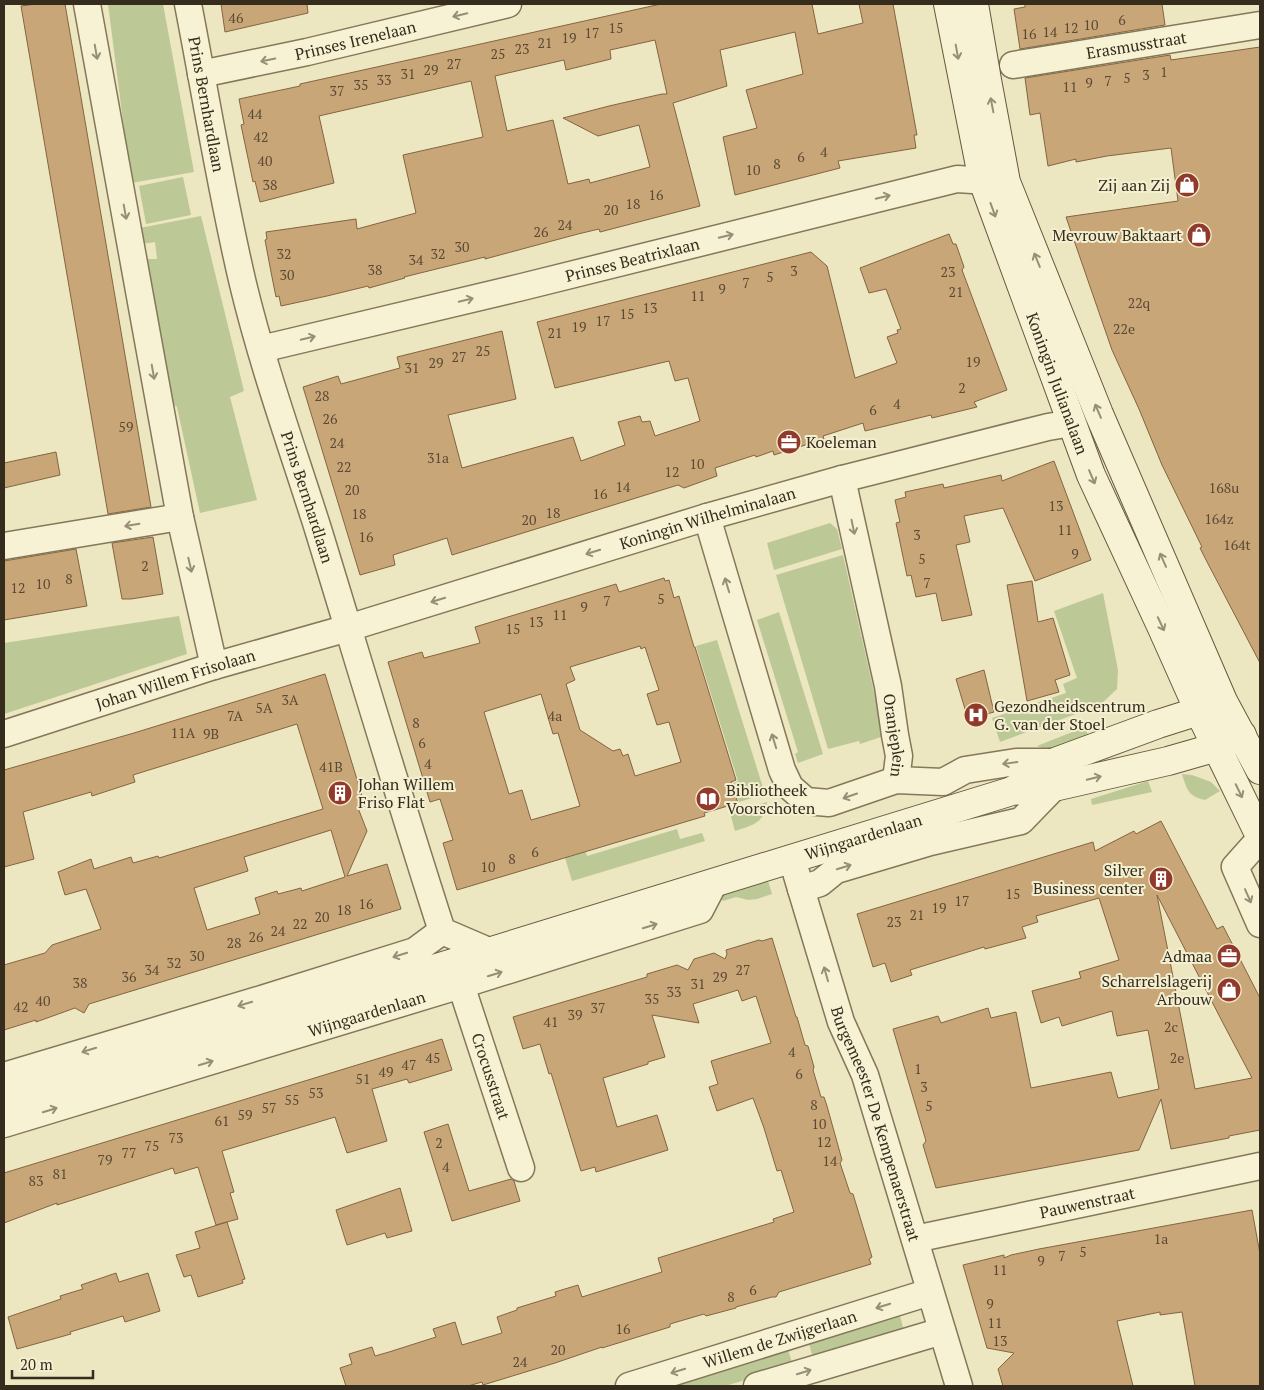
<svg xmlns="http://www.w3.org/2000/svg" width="1264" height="1390" font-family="'PT Serif',serif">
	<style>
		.green { fill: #bcc996 }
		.building { fill: #c9a678; stroke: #836540; fill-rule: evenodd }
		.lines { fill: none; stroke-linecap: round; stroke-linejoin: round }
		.street-casing { stroke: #857759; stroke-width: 29 }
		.secondary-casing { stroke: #66583d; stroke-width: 30 }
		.street { stroke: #f7f2d4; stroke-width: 26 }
		.secondary { stroke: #f7f2d4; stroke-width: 28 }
		.oneway { stroke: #968f78 }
		.labels { text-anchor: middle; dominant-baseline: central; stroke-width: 4; stroke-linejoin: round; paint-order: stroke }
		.number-label { font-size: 14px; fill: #5a4a34 }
		.street-label { font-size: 16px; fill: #352c1d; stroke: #f4efd0 }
		.poi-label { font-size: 16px; fill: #352c1d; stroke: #f4efd0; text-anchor: end }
	</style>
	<rect width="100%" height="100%" fill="#ece6c1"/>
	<path class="green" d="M108 4H163L194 172 131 183Z
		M183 177 191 215 146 224 139 186Z
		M201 216 244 391 230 397 257 500 200 513 177 407 173 404 145 259H157L155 242 142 244 140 228Z
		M830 523 837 529 842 549 774 570 767 543Z
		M843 555 884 736 860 744 859 741 828 749 776 575Z
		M1103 593 1118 670 1117 689 1100 705 1000 742 992 718 1066 693 1063 684 1077 678 1054 611Z
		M779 612 823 754 798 763 795 754 798 752 757 620Z
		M179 616 187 654 4 714V643Z
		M717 640 765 794 739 802 733 783 738 781 696 646Z
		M1085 727 1089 738 1060 755 1037 746Z
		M1182 774 1192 775 1211 782 1220 791 1205 800C1188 796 1187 790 1182 774Z
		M1148 781 1152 792 1092 805 1091 799Z
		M767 802C764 823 754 825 735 831L730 813Z
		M577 825 587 856 677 829 680 839 702 833 705 841 572 881 557 831Z
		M768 881 772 894 757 899 748 900 736 897 723 901 721 898V895Z
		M899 1312 904 1331 813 1358 808 1340Z
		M786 1343 793 1366 725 1386H649Z"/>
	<path class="building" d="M36 4H65L151 507 108 514 21 6Z
		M221 4H307L308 13 225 32Z
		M661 4H812L818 34 863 23 859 4H893L917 135H914L916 148 838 161 840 168 735 195 723 137 757 128 746 90 803 74 795 32 720 50 727 86 673 103 700 206 600 232 599 229 578 234 485 259V257L404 277 405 278 369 288 368 286 327 296 281 306 279 296 276 297 271 272 265 240 267 239 266 232 356 219 357 229 416 213 403 155 483 137 471 81 319 116 334 183 260 202 255 181 253 182 241 125 244 124 239 99 300 86V84ZM655 40 667 94H662L609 106 563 118 598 136 639 125 650 167 590 183 589 179 568 184 553 120 507 131 495 76 564 60 566 70 611 59 610 50Z
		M1025 4H1162L1165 25 1020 49 1014 9 1025 7Z
		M1260 47V663L1205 558 1200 548 1202 547 1162 465 1139 409 1112 350 1066 217 1178 201 1171 148 1107 156 1076 162V159L1048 166 1040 113 1030 115 1025 78 1170 55 1171 60Z
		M949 234 953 244H956L964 267 962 270 1007 390 974 402 977 407 932 418 931 415 865 431 863 423 823 436 824 439 774 455 773 451 756 457 755 455 715 468 717 476 684 488 678 485 452 555 447 538 393 555 395 565 360 575 303 387 338 376 341 384 400 368 397 357 502 331 516 399 448 415 462 468 573 437 581 461 625 445 618 422 640 416 642 422 650 421 655 436 700 421 688 378 675 381 669 361 555 388 537 322 811 252 827 266 855 378 897 363 887 337 898 333 897 330 901 329 886 289 869 293 860 268Z
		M56 452 60 475 4 488V463Z
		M1054 461 1091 560 1035 581 1003 508 964 516 970 542 956 545 972 615 942 621 936 593 916 597 911 575 907 576 896 523 900 522 895 500 906 497 905 492 943 484 944 488 1001 475 1002 481Z
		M153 537 163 594 131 599H122L112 543Z
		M76 549 87 606 4 620V561Z
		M664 578 665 581 669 580 674 598 679 596 694 647H695L736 780 731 782 738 803 704 813 705 816 457 890 443 843 453 840 440 799 430 802 388 662 422 652 424 658 480 643 475 627 616 584 619 592ZM640 646 641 649 645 647 659 690 647 694 657 725 669 722 681 762 635 776 628 754 623 756 620 749 613 751 580 730 566 684 575 680 570 667ZM541 694 553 734 558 733 580 806 531 820 522 790 509 794 484 712Z
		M1032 581 1038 622 1053 618 1070 675 1055 680 1059 692 1027 701 1007 585Z
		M984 670 994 712 968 719 956 679Z
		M325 674 365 806 358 808 367 831 347 876 387 864 401 909 89 1004 84 1013 75 1008 36 1022V1020L4 1030V965L45 953 52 945 101 929 86 889 65 895 58 872 91 859 94 869 131 857 133 863 158 856 159 858 323 809 297 724 133 775 135 782 92 796 91 792 23 812 34 859 4 867V770L134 733ZM331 830 345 877 302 891 301 888 278 894 277 891 255 898 260 914 207 930 194 888 248 871 244 857Z
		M1161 821 1217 929 1223 926 1260 998V1130L1229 1136V1138L1171 1149 1161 1099 1139 1150 936 1188 923 1145 926 1141 893 1029 938 1016 941 1023 988 1008 991 1018 1016 1012 1031 1088 1111 1072 1118 1098 1159 1089 1148 1030 1117 1036 1112 1011 1062 1026 1059 1017 1041 1023 1032 991 1081 978 1079 972 1119 960 1099 898 1036 916 1038 922 1022 927 1026 938 985 949 984 947 910 970 912 975 891 982 885 963 873 967 857 914 1093 842 1095 851 1134 831 1136 834ZM1157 895 1224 1025 1252 1078 1195 1089Z
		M772 938 796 1017H797L805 1045 808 1046 814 1067 813 1070 821 1097H824L827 1106 842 1160 840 1163 850 1193 853 1194 872 1257 869 1259 871 1264 779 1292 776 1297H772L736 1307V1308L706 1316 704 1314 670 1324V1327L602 1348V1347L555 1363 483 1385 482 1382 468 1386H346L340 1368 352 1364 349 1354 372 1347 375 1356 389 1352 436 1337 433 1329 455 1322 462 1345 502 1333 497 1317 517 1310V1308L556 1296 555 1292 578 1285 582 1297 662 1272 658 1258 774 1222 773 1219 794 1212 781 1170 777 1171 764 1128 753 1098 717 1111 709 1087 718 1084 711 1061 771 1043 756 996 742 1001 738 990 693 1004 699 1023 652 1015 665 1057 648 1062V1064L603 1078 617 1127 657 1115 668 1150 596 1172 595 1167 581 1171 551 1073 549 1074 540 1044 523 1049 513 1017 647 977V974L677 965 688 970 694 959 714 953 725 959 727 954 726 950 759 940 762 941Z
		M442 1039 452 1070 409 1083 407 1079 372 1089 387 1141 347 1153 335 1117 222 1151 234 1192 230 1193 238 1219 216 1225 198 1167 175 1174 173 1168 57 1205V1203L4 1223V1173Z
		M448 1124 469 1191 511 1179 514 1181 520 1201 452 1221 424 1132Z
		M400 1188 412 1231 387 1238 385 1233 347 1245 336 1210Z
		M1252 1210 1260 1254V1386H1195L1182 1312 1160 1315V1312L1117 1321 1133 1386H1003L998 1369 1014 1353 987 1348 963 1265 1004 1255V1258L1011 1255 1039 1249Z
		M227 1222 245 1279 242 1280 243 1283 198 1297 191 1275 184 1277 176 1255 200 1248 195 1232Z
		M116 1273 119 1282 148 1273 160 1311 125 1322 123 1316 70 1332 71 1334 17 1349 8 1317 61 1299 60 1296 83 1289 81 1285Z"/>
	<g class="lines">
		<defs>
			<g id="street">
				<path d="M87 4 180 517 214 666"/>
				<path id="s1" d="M188 4C206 97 221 191 243 284 263 367 292 447 318 529 359 663 399 798 442 931L491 952"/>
				<path id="s2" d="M1013 65 1260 25"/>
				<path id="s3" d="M201 74 307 52 508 4"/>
				<path id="s4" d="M261 349 522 287 957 179 1004 182"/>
				<path id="s5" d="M842 479 888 686 895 735 899 756 896 780"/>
				<path d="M707 517 782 770 790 787 806 801 829 803 896 780 943 782 965 770 1016 762H1055"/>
				<path d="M4 546 180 517"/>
				<path id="s6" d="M4 734 214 666 348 628 707 517 842 479 1048 427 1072 423"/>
				<path d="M1260 839 1235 867 1260 924"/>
				<path id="s7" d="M792 859 841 1022 865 1075 959 1386"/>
				<path d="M801 889 820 883 836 870 930 842 1021 821 1054 787"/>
				<path id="s8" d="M461 985 521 1168"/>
				<path d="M4 1076 265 998 415 951 442 931"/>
				<path id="s9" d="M4 1124 461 985 700 910 714 883"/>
				<path id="s10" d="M915 1239 1260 1166"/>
				<path id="s11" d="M629 1386 930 1292"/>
				<path d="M757 1386 942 1331"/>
			</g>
			<g id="secondary">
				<path id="s12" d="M948 4 983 181 1091 475 1162 628 1199 711 1260 836"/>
				<path d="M974 4 987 80 1006 182 1099 414 1223 701 1260 770"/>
				<path d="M1015 789 1055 762 1158 724 1199 711 1216 704"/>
				<path id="s13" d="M4 1101 1012 791 1054 787 1168 761 1217 747 1242 735"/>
			</g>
		</defs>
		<use href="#street" class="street-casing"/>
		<use href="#secondary" class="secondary-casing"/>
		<use href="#street" class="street"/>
		<use href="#secondary" class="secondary"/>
	</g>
	<defs><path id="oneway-shaft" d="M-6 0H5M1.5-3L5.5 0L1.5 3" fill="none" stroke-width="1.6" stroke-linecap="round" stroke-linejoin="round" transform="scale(1.25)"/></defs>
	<g class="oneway">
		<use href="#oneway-shaft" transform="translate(460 15) rotate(167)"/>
		<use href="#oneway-shaft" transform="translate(96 52) rotate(80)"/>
		<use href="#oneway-shaft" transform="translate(957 52) rotate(80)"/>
		<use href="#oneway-shaft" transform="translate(268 60) rotate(168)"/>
		<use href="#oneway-shaft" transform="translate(992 105) rotate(-101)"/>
		<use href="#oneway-shaft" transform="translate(883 197) rotate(-14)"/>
		<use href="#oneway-shaft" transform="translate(993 210) rotate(70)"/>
		<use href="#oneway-shaft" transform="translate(125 212) rotate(80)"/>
		<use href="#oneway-shaft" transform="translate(726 236) rotate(-14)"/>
		<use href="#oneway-shaft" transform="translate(1037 260) rotate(-112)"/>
		<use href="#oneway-shaft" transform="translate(466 300) rotate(-14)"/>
		<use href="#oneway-shaft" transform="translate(308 338) rotate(-13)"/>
		<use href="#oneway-shaft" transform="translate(153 372) rotate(80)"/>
		<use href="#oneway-shaft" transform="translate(1098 411) rotate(-113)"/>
		<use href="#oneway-shaft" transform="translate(1092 477) rotate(67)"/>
		<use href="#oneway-shaft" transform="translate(132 525) rotate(171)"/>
		<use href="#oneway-shaft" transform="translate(853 527) rotate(78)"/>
		<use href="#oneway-shaft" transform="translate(593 552) rotate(163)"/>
		<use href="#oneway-shaft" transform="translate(1163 560) rotate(-114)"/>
		<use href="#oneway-shaft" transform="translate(190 565) rotate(77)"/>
		<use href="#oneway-shaft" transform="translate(727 585) rotate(-107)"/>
		<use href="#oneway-shaft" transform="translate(438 600) rotate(163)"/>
		<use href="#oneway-shaft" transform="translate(1161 624) rotate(65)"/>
		<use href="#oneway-shaft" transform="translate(774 741) rotate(-107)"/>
		<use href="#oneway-shaft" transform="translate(1010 763) rotate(172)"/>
		<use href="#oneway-shaft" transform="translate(1094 778) rotate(-14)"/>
		<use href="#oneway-shaft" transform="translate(1239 791) rotate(64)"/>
		<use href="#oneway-shaft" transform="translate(850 796) rotate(161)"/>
		<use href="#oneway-shaft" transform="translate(844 867) rotate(-17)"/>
		<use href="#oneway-shaft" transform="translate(1248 896) rotate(66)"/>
		<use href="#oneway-shaft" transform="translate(650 926) rotate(-17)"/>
		<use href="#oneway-shaft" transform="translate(400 955) rotate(163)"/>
		<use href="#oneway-shaft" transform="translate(495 974) rotate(-17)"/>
		<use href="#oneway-shaft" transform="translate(826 974) rotate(-106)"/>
		<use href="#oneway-shaft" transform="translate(245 1004) rotate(163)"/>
		<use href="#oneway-shaft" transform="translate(89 1050) rotate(163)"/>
		<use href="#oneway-shaft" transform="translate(206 1063) rotate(-17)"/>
		<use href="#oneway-shaft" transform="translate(50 1110) rotate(-17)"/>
		<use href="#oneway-shaft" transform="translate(883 1306) rotate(163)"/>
		<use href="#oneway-shaft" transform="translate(678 1371) rotate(163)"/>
		<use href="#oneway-shaft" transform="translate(804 1372) rotate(-17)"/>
	</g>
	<defs>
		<symbol id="shop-disc" viewBox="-11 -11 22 22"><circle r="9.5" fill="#913a2c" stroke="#f4efd0"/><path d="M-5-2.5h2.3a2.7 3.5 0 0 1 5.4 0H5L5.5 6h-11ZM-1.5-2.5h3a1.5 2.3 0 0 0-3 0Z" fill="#fff"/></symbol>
		<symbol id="office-disc" viewBox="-11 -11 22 22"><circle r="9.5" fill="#913a2c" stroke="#f4efd0"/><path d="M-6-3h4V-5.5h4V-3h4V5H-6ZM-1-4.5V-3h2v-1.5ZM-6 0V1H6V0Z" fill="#fff"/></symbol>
		<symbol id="hospital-disc" viewBox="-11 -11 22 22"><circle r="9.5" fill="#913a2c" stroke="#f4efd0"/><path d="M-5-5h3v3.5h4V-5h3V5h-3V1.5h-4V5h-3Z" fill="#fff"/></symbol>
		<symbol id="building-disc" viewBox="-11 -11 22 22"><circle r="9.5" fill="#913a2c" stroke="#f4efd0"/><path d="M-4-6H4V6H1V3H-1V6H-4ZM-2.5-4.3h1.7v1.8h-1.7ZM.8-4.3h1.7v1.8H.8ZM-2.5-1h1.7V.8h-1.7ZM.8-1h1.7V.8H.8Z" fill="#fff"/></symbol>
		<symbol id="library-disc" viewBox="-11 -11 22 22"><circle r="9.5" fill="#913a2c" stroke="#f4efd0"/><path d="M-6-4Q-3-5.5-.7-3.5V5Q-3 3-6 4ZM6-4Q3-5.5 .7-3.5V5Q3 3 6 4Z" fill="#fff"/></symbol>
	</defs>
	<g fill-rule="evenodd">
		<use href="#shop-disc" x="1173" y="171" width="28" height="28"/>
		<use href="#shop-disc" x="1185" y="221" width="28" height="28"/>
		<use href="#office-disc" x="775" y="428" width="28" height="28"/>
		<use href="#hospital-disc" x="962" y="701" width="28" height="28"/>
		<use href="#building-disc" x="326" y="779" width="28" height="28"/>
		<use href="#library-disc" x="694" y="785" width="28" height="28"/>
		<use href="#building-disc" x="1147" y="865" width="28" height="28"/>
		<use href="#office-disc" x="1215" y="942" width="28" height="28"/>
		<use href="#shop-disc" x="1215" y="976" width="28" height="28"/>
	</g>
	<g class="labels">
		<g class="number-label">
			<text x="236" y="17">46</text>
			<text x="1122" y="19">6</text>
			<text x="1091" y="24">10</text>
			<text x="616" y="27">15</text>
			<text x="1071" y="27">12</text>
			<text x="1050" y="31">14</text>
			<text x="592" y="32">17</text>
			<text x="1029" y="33">16</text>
			<text x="569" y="37">19</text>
			<text x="545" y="42">21</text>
			<text x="522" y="48">23</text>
			<text x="498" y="53">25</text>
			<text x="454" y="63">27</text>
			<text x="431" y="69">29</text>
			<text x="1164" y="71">1</text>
			<text x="408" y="73">31</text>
			<text x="1146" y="74">3</text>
			<text x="1127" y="77">5</text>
			<text x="384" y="79">33</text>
			<text x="1108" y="80">7</text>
			<text x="1089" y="82">9</text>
			<text x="361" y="84">35</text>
			<text x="1070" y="86">11</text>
			<text x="337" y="90">37</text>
			<text x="255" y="113">44</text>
			<text x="261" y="136">42</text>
			<text x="824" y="151">4</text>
			<text x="801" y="156">6</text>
			<text x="265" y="160">40</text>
			<text x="777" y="163">8</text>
			<text x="753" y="169">10</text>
			<text x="270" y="184">38</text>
			<text x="656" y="194">16</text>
			<text x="633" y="203">18</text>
			<text x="611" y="209">20</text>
			<text x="565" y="224">24</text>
			<text x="541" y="231">26</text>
			<text x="462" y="246">30</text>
			<text x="284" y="253">32</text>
			<text x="438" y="253">32</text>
			<text x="416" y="259">34</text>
			<text x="375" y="269">38</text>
			<text x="794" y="270">3</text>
			<text x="948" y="271">23</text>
			<text x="287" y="274">30</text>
			<text x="770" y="276">5</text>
			<text x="746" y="282">7</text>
			<text x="722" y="288">9</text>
			<text x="956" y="291">21</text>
			<text x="698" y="295">11</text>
			<text x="1139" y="302">22q</text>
			<text x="650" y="307">13</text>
			<text x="627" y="313">15</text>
			<text x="603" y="320">17</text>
			<text x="579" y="326">19</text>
			<text x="1124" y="328">22e</text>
			<text x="555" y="332">21</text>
			<text x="483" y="350">25</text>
			<text x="459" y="356">27</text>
			<text x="973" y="361">19</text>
			<text x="436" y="362">29</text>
			<text x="412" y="367">31</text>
			<text x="962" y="387">2</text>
			<text x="322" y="395">28</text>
			<text x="897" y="403">4</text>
			<text x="873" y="409">6</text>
			<text x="330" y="418">26</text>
			<text x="126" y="426">59</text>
			<text x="337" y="442">24</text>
			<text x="438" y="457">31a</text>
			<text x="697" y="463">10</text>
			<text x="344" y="466">22</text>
			<text x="672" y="471">12</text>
			<text x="623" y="486">14</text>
			<text x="1224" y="487">168u</text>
			<text x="352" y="489">20</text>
			<text x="600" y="493">16</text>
			<text x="1056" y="505">13</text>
			<text x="553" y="512">18</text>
			<text x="359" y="513">18</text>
			<text x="1219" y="518">164z</text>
			<text x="529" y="519">20</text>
			<text x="1065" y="529">11</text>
			<text x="917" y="534">3</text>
			<text x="366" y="536">16</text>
			<text x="1237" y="544">164t</text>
			<text x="1075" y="553">9</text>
			<text x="922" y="558">5</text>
			<text x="145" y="565">2</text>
			<text x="69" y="578">8</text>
			<text x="927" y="582">7</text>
			<text x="43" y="583">10</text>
			<text x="18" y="587">12</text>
			<text x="661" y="598">5</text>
			<text x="607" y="600">7</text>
			<text x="584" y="606">9</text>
			<text x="560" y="614">11</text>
			<text x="536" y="621">13</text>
			<text x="513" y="628">15</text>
			<text x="290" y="699">3A</text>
			<text x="264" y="707">5A</text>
			<text x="235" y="715">7A</text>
			<text x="555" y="715">4a</text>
			<text x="416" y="722">8</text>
			<text x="183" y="732">11A</text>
			<text x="211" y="733">9B</text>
			<text x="422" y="742">6</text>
			<text x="428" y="763">4</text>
			<text x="331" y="766">41B</text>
			<text x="535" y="851">6</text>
			<text x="512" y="858">8</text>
			<text x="488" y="866">10</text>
			<text x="1013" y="893">15</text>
			<text x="962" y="900">17</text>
			<text x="366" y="903">16</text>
			<text x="939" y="907">19</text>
			<text x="344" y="909">18</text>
			<text x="917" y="914">21</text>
			<text x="322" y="916">20</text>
			<text x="894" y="921">23</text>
			<text x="300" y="923">22</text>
			<text x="278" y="930">24</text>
			<text x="256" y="936">26</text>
			<text x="234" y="942">28</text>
			<text x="197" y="955">30</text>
			<text x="174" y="962">32</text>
			<text x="152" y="969">34</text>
			<text x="743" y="969">27</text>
			<text x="129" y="976">36</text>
			<text x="720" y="976">29</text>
			<text x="80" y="982">38</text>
			<text x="698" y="983">31</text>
			<text x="674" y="991">33</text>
			<text x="652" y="998">35</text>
			<text x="43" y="1000">40</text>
			<text x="21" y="1006">42</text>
			<text x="598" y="1007">37</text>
			<text x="575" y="1014">39</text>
			<text x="551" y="1021">41</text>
			<text x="1171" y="1026">2c</text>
			<text x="792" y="1051">4</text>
			<text x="433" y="1057">45</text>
			<text x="1177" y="1057">2e</text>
			<text x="409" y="1064">47</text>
			<text x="918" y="1068">1</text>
			<text x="386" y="1071">49</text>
			<text x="799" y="1073">6</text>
			<text x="363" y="1078">51</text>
			<text x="924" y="1086">3</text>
			<text x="316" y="1092">53</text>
			<text x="292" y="1099">55</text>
			<text x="814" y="1104">8</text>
			<text x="929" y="1105">5</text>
			<text x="269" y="1107">57</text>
			<text x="245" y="1114">59</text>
			<text x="222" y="1120">61</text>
			<text x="819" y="1123">10</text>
			<text x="176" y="1137">73</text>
			<text x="824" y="1141">12</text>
			<text x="439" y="1142">2</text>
			<text x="152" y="1145">75</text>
			<text x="129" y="1152">77</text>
			<text x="105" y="1159">79</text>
			<text x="830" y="1160">14</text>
			<text x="446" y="1166">4</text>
			<text x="60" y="1173">81</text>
			<text x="36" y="1180">83</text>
			<text x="1161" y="1238">1a</text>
			<text x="1083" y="1251">5</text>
			<text x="1062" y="1255">7</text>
			<text x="1041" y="1260">9</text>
			<text x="1000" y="1269">11</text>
			<text x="753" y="1289">6</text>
			<text x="731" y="1296">8</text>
			<text x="990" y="1303">9</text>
			<text x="995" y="1322">11</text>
			<text x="623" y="1328">16</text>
			<text x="1000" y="1340">13</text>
			<text x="558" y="1349">20</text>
			<text x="520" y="1361">24</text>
		</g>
		<g class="street-label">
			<text stroke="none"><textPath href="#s3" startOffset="158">Prinses Irenelaan</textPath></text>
			<text stroke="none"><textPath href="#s2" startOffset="125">Erasmusstraat</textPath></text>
			<text stroke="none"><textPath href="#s1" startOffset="102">Prins Bernhardlaan</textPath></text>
			<text stroke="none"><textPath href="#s4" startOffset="382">Prinses Beatrixlaan</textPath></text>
			<text stroke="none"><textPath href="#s12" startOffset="396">Koningin Julianalaan</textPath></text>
			<text stroke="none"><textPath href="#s1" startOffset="508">Prins Bernhardlaan</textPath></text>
			<text stroke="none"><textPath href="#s6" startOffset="736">Koningin Wilhelminalaan</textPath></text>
			<text stroke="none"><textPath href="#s6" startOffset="180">Johan Willem Frisolaan</textPath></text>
			<text stroke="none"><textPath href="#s5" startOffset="262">Oranjeplein</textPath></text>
			<text stroke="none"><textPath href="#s13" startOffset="899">Wijngaardenlaan</textPath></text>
			<text stroke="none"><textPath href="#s9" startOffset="379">Wijngaardenlaan</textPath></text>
			<text stroke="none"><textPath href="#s8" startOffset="96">Crocusstraat</textPath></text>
			<text stroke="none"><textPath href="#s7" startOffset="278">Burgemeester De Kempenaerstraat</textPath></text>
			<text stroke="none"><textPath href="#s10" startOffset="176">Pauwenstraat</textPath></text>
			<text stroke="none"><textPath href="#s11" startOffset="158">Willem de Zwijgerlaan</textPath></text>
		</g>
		<g class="poi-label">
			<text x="1170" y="185">Zij aan Zij</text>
			<text x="1182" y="235">Mevrouw Baktaart</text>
			<text x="806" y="442" text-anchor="start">Koeleman</text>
			<text x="994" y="706" text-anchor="start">Gezondheidscentrum<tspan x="994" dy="18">G. van der Stoel</tspan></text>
			<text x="358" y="784" text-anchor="start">Johan Willem<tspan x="358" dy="18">Friso Flat</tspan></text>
			<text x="726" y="790" text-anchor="start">Bibliotheek<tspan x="726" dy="18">Voorschoten</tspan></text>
			<text x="1144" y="870">Silver<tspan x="1144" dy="18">Business center</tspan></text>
			<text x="1212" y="956">Admaa</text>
			<text x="1212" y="981">Scharrelslagerij<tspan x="1212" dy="18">Arbouw</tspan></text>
		</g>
	</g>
	<rect width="1264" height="1390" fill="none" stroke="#352c1d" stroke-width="10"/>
	<path d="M12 1370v8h81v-8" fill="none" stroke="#352c1d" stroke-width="2.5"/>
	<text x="20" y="1370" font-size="15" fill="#352c1d" stroke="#f4efd0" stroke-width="4" paint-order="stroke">20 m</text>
</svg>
